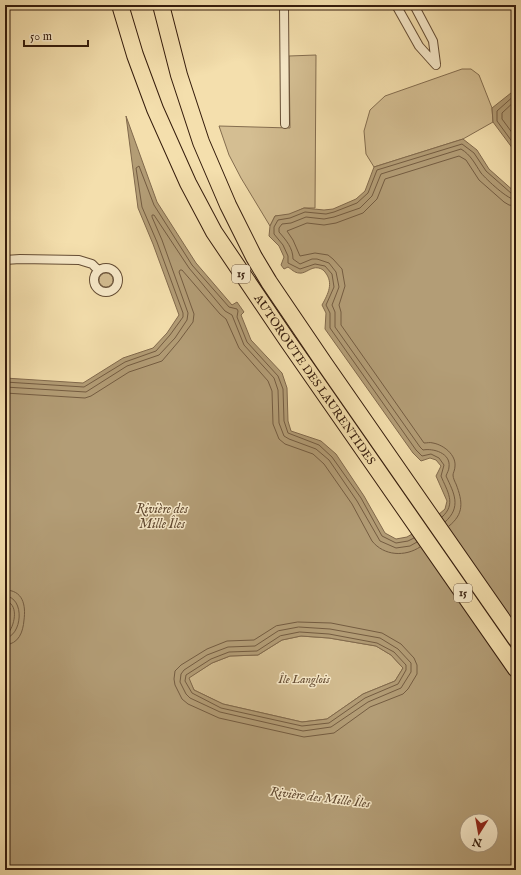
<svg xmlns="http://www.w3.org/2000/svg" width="521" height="875" font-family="'IM FELL English',serif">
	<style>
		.green { fill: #d4be92; stroke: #846d4f }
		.water { fill: #b39d76; stroke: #81694c; fill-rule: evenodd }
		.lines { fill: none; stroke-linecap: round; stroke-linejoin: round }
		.shore { stroke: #745c41; stroke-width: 1 }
		.street-casing { stroke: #654d34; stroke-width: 10 }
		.highway-casing { stroke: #351c0c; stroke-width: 18 }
		.street { stroke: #f8eaca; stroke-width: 8 }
		.highway { stroke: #f4dfad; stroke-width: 16 }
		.labels { text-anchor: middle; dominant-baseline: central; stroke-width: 3; stroke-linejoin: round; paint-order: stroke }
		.shield { fill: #f8eaca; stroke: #705a45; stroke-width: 1 }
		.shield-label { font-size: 11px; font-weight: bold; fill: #351c0c }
		.street-label { font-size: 12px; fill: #351c0c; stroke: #f8eaca }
		.park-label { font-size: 12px; font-style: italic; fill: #654d34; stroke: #f8eaca }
		.water-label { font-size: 13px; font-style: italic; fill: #614931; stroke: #f8eaca }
	</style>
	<rect width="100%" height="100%" fill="#f4dfad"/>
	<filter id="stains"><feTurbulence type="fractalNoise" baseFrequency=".005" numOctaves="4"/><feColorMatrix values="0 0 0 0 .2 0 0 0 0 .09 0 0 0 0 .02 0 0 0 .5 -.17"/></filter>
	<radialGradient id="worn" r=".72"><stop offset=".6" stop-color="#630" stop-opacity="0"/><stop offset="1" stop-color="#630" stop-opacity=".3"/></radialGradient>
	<path class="green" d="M316 55 315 208H304L289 215 275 216 270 226 241 178 229 155 219 126 290 128 289 56Z
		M462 69H471L479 75 492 108 493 122 463 139 374 167 366 154 364 131 370 110 385 96Z
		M99 280a7 7 0 1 1 14 0a7 7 0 1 1-14 0Z
		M5 603 10 608 9 626 5 632Z
		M301 636 329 638 376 646 391 655 403 668 395 681 363 694 327 719 302 722 223 704 194 690 188 678 212 663 230 656 258 655 282 640Z"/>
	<path class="water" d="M516 89V153L493 122 492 108Z
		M126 116 157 202 196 263 232 305 237 302 244 312 241 315 251 340 282 373 287 388 288 421 291 431 321 441 336 454 364 496 385 533 396 539 407 537 424 527 445 509 447 501 436 476 441 466 436 460 430 458 421 461 413 453 325 329 326 313 322 305C328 294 334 283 325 272 323 269 318 267 314 268 309 269 304 274 299 273 295 273 291 269 288 267L284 269 281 265 284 257 279 246 269 236 270 226 275 216 289 214 304 208 324 210 333 209 356 199 365 191 374 167 463 139 477 150 489 169 516 193V870H5V632L9 626 10 608 5 603V378L83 383 123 358 153 348 167 333 179 315 153 244 138 208ZM301 636 329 638 376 646 391 655 403 668 395 681 363 694 327 719 302 722 223 704 194 690 189 678 212 663 230 656 258 655 282 640ZM467 821H491V845H467Z"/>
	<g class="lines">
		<path class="shore" d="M516 94 497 111V121L516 147
			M516 100 502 113V119L516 138
			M5 382 84 387 125 362 156 351 170 335 183 317V313L157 242 142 207 136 168 139 166 154 205 192 265 229 307 237 309 238 311 237 317 247 342 278 376 283 389 284 421 288 433 319 445 332 457 361 498 382 536 396 543 408 541 414 538
			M5 387 86 392 127 366 159 355 175 338 187 320 188 313 162 240 152 217V215H154L189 268 225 311 232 315 244 345 274 378 278 390 279 423 284 436 289 439 316 449 329 460 357 501 380 541 396 548 410 546 417 542
			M5 393 85 398 91 396 129 372 162 361 179 341 193 322 194 314 179 272 180 270H182L220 314 226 319 239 348 268 381 272 391 273 424 279 439 285 444 313 454 324 464 352 504 372 541C384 556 405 557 420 547
			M442 517C457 504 447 491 441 476L444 465 439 458 431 454 422 456 416 450 330 328V313L326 305 334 287 332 274 325 266 315 264 300 269 288 263V256L283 245 274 234V227L278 220 290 218 305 212 326 214 334 212 357 203 368 193 377 170 462 144 474 153 486 171 512 194 516 195
			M445 522C462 507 454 493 446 476 447 473 449 470 449 467 451 453 433 448 423 450L420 447 335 327V312L332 305 339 287 336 272 329 263 317 259H312L300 264 293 259C293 248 286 240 279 232V228L282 224 291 223 306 217 324 219 334 217 360 208 372 196 381 174 461 149C471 155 475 164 481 173 487 180 508 200 516 200
			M449 526C464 514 463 502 456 484 455 482 453 478 453 475 453 473 455 470 455 466 456 455 444 445 433 443 430 442 427 443 424 443L341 325V312L339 305 345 286 342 269 333 259 328 255 315 253 300 256 293 240 287 231 307 223 324 225 336 223 363 213 377 199 385 179 459 156 466 160 479 180 504 202 509 205 516 206
			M5 590C23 590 26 605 24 620 23 632 19 644 5 645
			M5 596C26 597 22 637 5 638
			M5 601C19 603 15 624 9 632L5 633
			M298 622 331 623 382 633 401 644 414 658 417 665V674L408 689 403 694 370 707 334 733 304 737 219 718 188 704 182 699 175 685 174 679 175 671 181 665 207 649 227 641 254 640 276 626Z
			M299 627 330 629 380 638 398 649 411 663V672L401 688 368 702 331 727 303 731 220 712 190 698 186 694 180 682 181 674 184 670 207 655 228 647 255 646 278 631Z
			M300 632 329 634 377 643 394 652 406 665V670L398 684 365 698 329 723 302 726 221 708 192 693 185 681 186 675 211 659 229 652 257 651 280 636Z"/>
		<defs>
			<path id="street" d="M284 5 285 124
				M396 5 419 46 436 65
				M414 5 433 41 436 64
				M5 260 20 259 79 260 92 264 98 270
				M94 280a12 12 0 1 1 24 0a12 12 0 1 1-24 0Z"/>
			<g id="highway">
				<path id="s1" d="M120 5 135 55 155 109 188 183 214 232 287 340 516 669"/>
				<path d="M161 5 179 75 201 142 228 205 254 257 269 282 324 363 516 639"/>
			</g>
		</defs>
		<use href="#street" class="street-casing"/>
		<use href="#highway" class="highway-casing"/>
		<use href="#street" class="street"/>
		<use href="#highway" class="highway"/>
	</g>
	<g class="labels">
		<g class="shield">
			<rect x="232" y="265" width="18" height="18" rx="3"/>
			<rect x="454" y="584" width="18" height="18" rx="3"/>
		</g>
		<g class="shield-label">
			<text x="241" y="274">15</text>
			<text x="463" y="593">15</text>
		</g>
		<g class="street-label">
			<text stroke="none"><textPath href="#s1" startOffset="425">AUTOROUTE DES LAURENTIDES</textPath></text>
		</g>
		<g class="park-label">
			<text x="304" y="679">Île Langlois</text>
		</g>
		<g class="water-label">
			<text x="162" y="509">Rivière des<tspan x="162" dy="15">Mille Îles</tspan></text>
			<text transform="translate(320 798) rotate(7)">Rivière des Mille Îles</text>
		</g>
	</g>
	<rect width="521" height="875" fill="none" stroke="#f4dfad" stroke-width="20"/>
	<rect x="6" y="6" width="509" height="863" fill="none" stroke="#351c0c" stroke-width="2"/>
	<rect x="10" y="10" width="501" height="855" fill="none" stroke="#351c0c"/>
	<g transform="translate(479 833) rotate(191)"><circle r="19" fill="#f8eaca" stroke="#aa987e"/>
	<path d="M0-3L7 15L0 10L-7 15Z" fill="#8f2418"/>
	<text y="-6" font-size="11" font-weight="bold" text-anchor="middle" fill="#351c0c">N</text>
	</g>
	<path d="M24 40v6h64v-6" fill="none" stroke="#351c0c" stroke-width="2"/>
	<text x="30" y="40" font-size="12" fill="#351c0c" stroke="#f8eaca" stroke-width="3" paint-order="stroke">50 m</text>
	<rect width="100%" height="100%" filter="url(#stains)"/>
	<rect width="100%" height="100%" fill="url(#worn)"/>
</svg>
